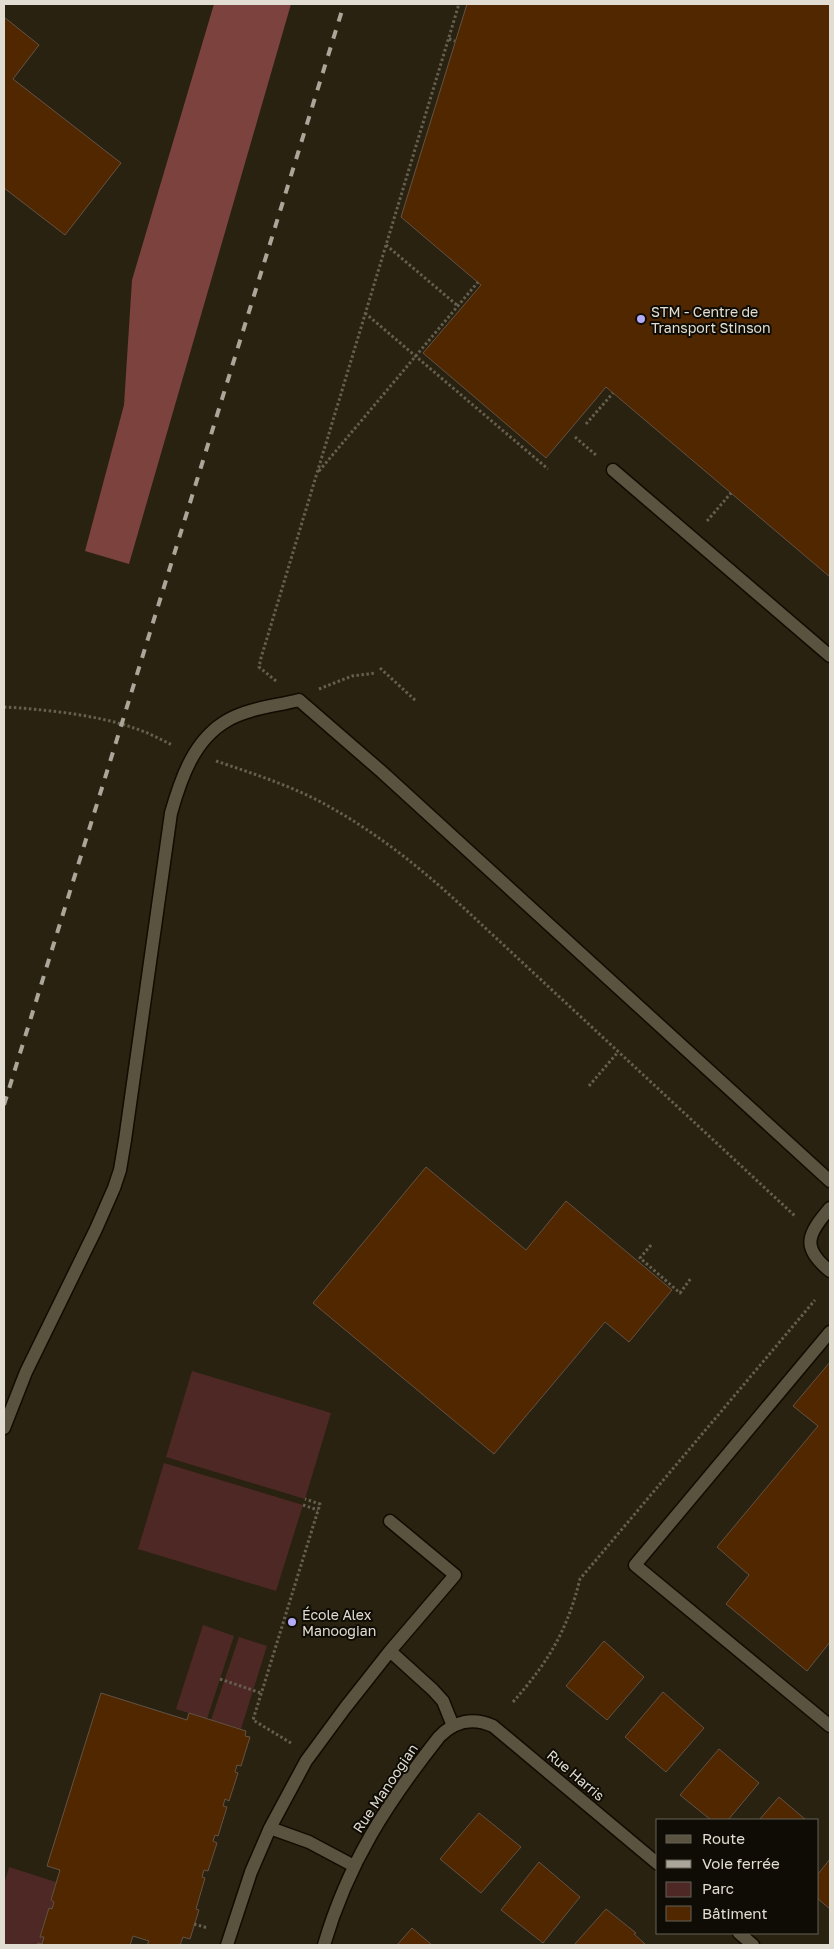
<svg xmlns="http://www.w3.org/2000/svg" width="834" height="1949" font-family="'Golos Text',sans-serif">
	<style>
		.green { fill: #4d2825 }
		.forest { fill: #7c423d }
		.building { fill: #512700; stroke: #635245 }
		.lines { fill: none; stroke-linecap: round; stroke-linejoin: round }
		.service-casing { stroke: #110b00; stroke-width: 15 }
		.minor-casing { stroke: #110b00; stroke-width: 15 }
		.path { stroke: #655f50; stroke-width: 3; stroke-dasharray: 2.5 2.5; stroke-linecap: butt }
		.service { stroke: #5a5340; stroke-width: 12 }
		.minor { stroke: #5a5340; stroke-width: 12 }
		.rail { stroke: #aba699; stroke-width: 4; stroke-dasharray: 9 9; stroke-linecap: butt }
		.poi-dot { fill: #b4acf9; stroke: #0f0c05; stroke-width: 2 }
		.labels { text-anchor: middle; dominant-baseline: central; stroke-width: 4; stroke-linejoin: round; paint-order: stroke }
		.poi-label { font-size: 14px; fill: #e1ddd2; stroke: #0f0c05; text-anchor: start }
		.street-label { font-size: 14px; fill: #e1ddd2; stroke: #0f0c05 }
	</style>
	<rect width="100%" height="100%" fill="#292211"/>
	<path class="green" d="M192 1371 331 1413 305 1499 166 1457Z
		M164 1463 303 1505 276 1591 138 1549Z
		M203 1625 234 1636 207 1719 176 1709Z
		M239 1637 267 1646 241 1729 211 1720Z
		M9 1867 56 1882 51 1900 54 1902 52 1909 49 1908 40 1936 44 1937 42 1944 4 1945V1885Z"/>
	<path class="forest" d="M214 4H291L129 564 85 551 124 405 132 280Z"/>
	<path class="building" d="M467 4H830V577L606 387 546 458 423 353 481 285 401 217Z
		M4 17 39 45 13 79 121 163 65 235 4 188Z
		M426 1167 526 1250 566 1201 672 1290 629 1342 605 1322 494 1454 313 1303Z
		M830 1362V1642L807 1671 726 1604 749 1575 717 1547 818 1426 793 1406Z
		M604 1641 644 1677 607 1720 566 1686Z
		M663 1692 704 1728 666 1772 625 1737Z
		M101 1693 187 1720 189 1713 246 1731 245 1736 250 1737 241 1766 237 1765 235 1772 238 1773 229 1801 225 1799 223 1806 227 1807 218 1836 215 1835 213 1841 217 1843 208 1871 204 1870 202 1877 205 1878 196 1909 199 1910 190 1939 183 1937 180 1945H147L149 1941 133 1936 130 1945H37L38 1943 42 1944 44 1937H40L49 1908 52 1909 54 1902 51 1900 60 1870 47 1866Z
		M719 1749 759 1783 728 1820H711L680 1795Z
		M779 1797 806 1820H759Z
		M479 1813 521 1847 481 1893 440 1859Z
		M830 1859V1909L818 1899V1874Z
		M539 1862 580 1897 543 1943 501 1910Z
		M606 1909 636 1933 634 1934 645 1944 644 1945H574Z
		M412 1928 432 1945H397Z"/>
	<g class="lines">
		<defs>
			<path id="service" d="M613 470 830 656
				M830 1332 635 1565 830 1726
				M4 1428 26 1372 96 1229 114 1188 120 1170 125 1140 171 813C181 778 194 739 228 720 249 708 276 706 299 700L382 772 830 1181
				M390 1651 455 1575 390 1521
				M270 1828 306 1761 345 1708 390 1651 433 1690 443 1701 453 1726
				M227 1945 251 1872 270 1828 309 1842 354 1866"/>
			<path id="minor" d="M830 1208C808 1234 800 1247 830 1271
				M739 1933 753 1945
				M324 1945C348 1863 387 1803 439 1737 454 1721 473 1717 493 1726L658 1864"/>
		</defs>
		<use href="#service" class="service-casing"/>
		<use href="#minor" class="minor-casing"/>
		<path class="path" d="M449 39 455 41
			M386 245 458 306
			M365 313 548 469
			M586 424 613 393
			M575 437 597 456
			M319 471 478 282
			M707 521 731 493
			M380 668 416 701
			M276 681 259 667 261 658 459 4
			M319 689 352 676 376 673
			M4 707C42 709 98 715 134 728 147 732 160 739 172 745
			M216 761C251 773 286 784 319 801 368 827 411 860 452 897L795 1216
			M589 1086 618 1052
			M651 1245 640 1258 680 1293 691 1278
			M303 1505 318 1510
			M220 1679 261 1693
			M513 1702C549 1661 567 1631 580 1579L815 1300
			M291 1743 253 1720 320 1504 305 1499
			M194 1924 208 1928"/>
		<use href="#service" class="service"/>
		<use href="#minor" class="minor"/>
		<path class="rail" d="M4 1105 344 4"/>
	</g>
	<g class="poi-dot">
		<circle cx="641" cy="319" r="5"/>
		<circle cx="292" cy="1622" r="5"/>
	</g>
	<g class="labels">
		<g class="poi-label">
			<text x="651" y="311">STM - Centre de<tspan x="651" dy="16">Transport Stinson</tspan></text>
			<text x="302" y="1614">École Alex<tspan x="302" dy="16">Manoogian</tspan></text>
		</g>
		<g class="street-label">
			<text transform="translate(576 1775) rotate(40)">Rue Harris</text>
			<text transform="translate(385 1788) rotate(-56)">Rue Manoogian</text>
		</g>
	</g>
	<rect width="834" height="1949" fill="none" stroke="#e1ddd2" stroke-width="10"/>
	<rect x="656" y="1819" width="162" height="115" fill="#0f0c05" stroke="#636057"/>
	<rect x="666" y="1835" width="25" height="8" fill="#5a5340" stroke="#636057"/>
	<text x="702" y="1844" font-size="15" fill="#e1ddd2">Route</text>
	<rect x="666" y="1860" width="25" height="8" fill="#aba699" stroke="#636057"/>
	<text x="702" y="1869" font-size="15" fill="#e1ddd2">Voie ferrée</text>
	<rect x="666" y="1882" width="25" height="15" fill="#4d2825" stroke="#636057"/>
	<text x="702" y="1894" font-size="15" fill="#e1ddd2">Parc</text>
	<rect x="666" y="1906" width="25" height="15" fill="#512700" stroke="#636057"/>
	<text x="702" y="1919" font-size="15" fill="#e1ddd2">Bâtiment</text>
</svg>
